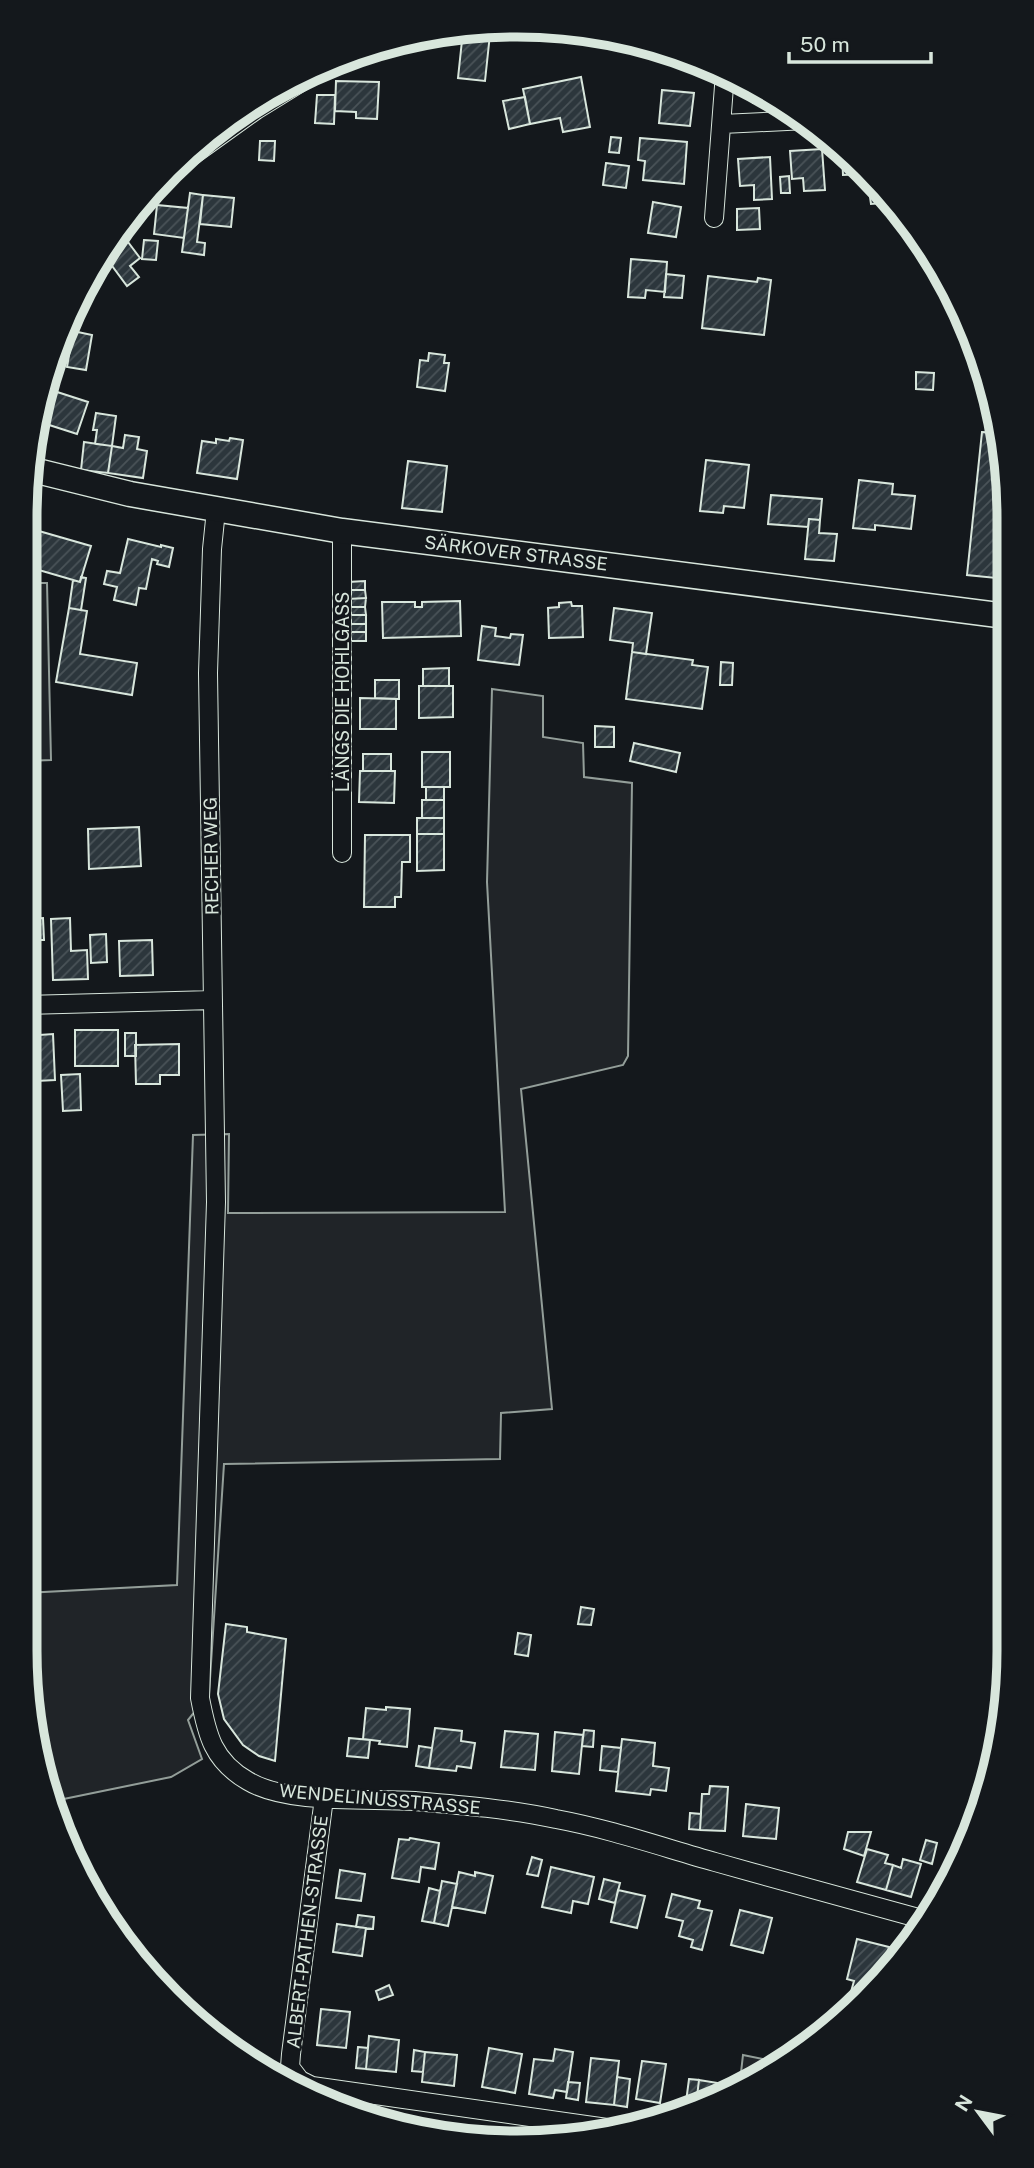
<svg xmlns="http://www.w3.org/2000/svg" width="1034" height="2168" font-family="'Public Sans',sans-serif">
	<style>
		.green { fill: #202428; stroke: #939e99; stroke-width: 2 }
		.building { fill: url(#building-hatch); stroke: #d8e6dc; stroke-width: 2 }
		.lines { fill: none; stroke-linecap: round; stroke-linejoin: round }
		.minor-casing { stroke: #d8e6dc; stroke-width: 20 }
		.secondary-casing { stroke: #d8e6dc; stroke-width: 27 }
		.minor { stroke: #14181c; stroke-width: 18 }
		.secondary { stroke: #14181c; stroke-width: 24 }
		.labels { text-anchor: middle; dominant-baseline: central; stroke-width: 5; stroke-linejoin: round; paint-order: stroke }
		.street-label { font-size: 18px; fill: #d8e6dc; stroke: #14181c }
		.rim { fill: none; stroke: #d8e6dc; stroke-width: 9 }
	</style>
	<defs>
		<pattern id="building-hatch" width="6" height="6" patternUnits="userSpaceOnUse" patternTransform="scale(1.75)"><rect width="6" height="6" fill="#2c363c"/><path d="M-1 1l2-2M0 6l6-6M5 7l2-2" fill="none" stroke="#4a5358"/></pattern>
	</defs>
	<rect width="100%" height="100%" fill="#14181c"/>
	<path class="green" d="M25 583H47L51 760 25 761Z
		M492 689 543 696V737L583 743 584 777 632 783 628 1056 623 1065 521 1089 552 1409 501 1413 500 1459 224 1464 209 1694 188 1720 202 1759 171 1777 49 1802 25 1651V1593L177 1585 193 1135 229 1134 228 1213 505 1212 487 882Z
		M743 2055 778 2062 739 2090Z"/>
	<path class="building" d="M463 31 490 34 485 81 458 78Z
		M581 77 590 127 563 132 560 118 530 124 523 89Z
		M336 81 379 82 377 119 356 118V112L335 111Z
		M752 89 774 101 753 103Z
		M662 90 694 93 690 126 659 123Z
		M317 95H335L334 124 315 123Z
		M525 97 530 124 509 129 503 101Z
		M611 137 621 138 619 153 609 152Z
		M640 138 687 142 684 184 643 180 645 161 638 160Z
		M260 141H275L274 161 259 160Z
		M822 149 825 190 804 191 803 178 792 179 790 151Z
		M842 152 865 174 843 175Z
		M770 157 772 199 754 200V185L740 186 738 159Z
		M606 163 629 166 626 188 603 185Z
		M789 176 790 193H781L780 177Z
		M872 182 882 191 883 203 871 204 870 197H874Z
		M882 191 893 203H883Z
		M190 193 203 195 197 242 205 243 204 255 182 252Z
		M203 195 234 198 231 227 200 224Z
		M653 202 681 207 676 237 648 233Z
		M157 205 188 208 184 238 154 234Z
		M759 208 760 229 737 230V209Z
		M125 238 140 258 130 266 139 277 127 286 104 255Z
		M144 240 158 241 156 260 142 259Z
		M631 259 667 262 665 292 646 290 645 298 628 297Z
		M666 274 684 276 682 298 664 297Z
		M708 276 757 282 758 278 771 280 764 335 702 328Z
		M73 331 92 335 86 370 67 367Z
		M429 353 445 355 444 363H449L445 391 417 387 420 360 428 361Z
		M916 372 934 373 933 390 916 389Z
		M51 390 88 402 77 434 40 422Z
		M96 413 116 416 112 446 95 444 97 430H93Z
		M982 432 1000 433 1005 452V493L996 578 967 575Z
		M125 435 139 437 137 449 147 451 143 478 108 473 112 446 123 448Z
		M230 438 243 440 237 479 197 473 202 441 216 443V439L229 441Z
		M84 442 112 446 108 473 81 470Z
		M706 460 749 465 744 508 724 506 723 513 700 511Z
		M408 461 447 466 442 512 402 508Z
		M859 480 893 484 892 494 915 496 911 529 875 525V530L853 528Z
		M771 495 822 499 820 520 809 519 808 527 768 524Z
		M809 519 820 520 819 533 837 534 834 561 805 559Z
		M25 527 91 546 80 582 25 566Z
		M128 539 161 547V545L173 548 169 567 157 564 158 561 152 559 146 589 139 588 136 605 114 600 117 587 104 584 107 571 120 573Z
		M81 577 86 578 81 610 69 608 73 580 80 582Z
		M365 581V590H348V582Z
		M348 590H365L366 598 348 599Z
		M366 598 365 607H348V599Z
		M460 601 461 636 383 638 382 602H415V607H422V602Z
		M571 602 572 606H582L583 637 549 638 548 608 559 607V603Z
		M348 607H365L366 615H348Z
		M69 608 87 611 80 654 137 663 132 695 56 682Z
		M614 608 652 613 646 654 632 652 633 643 610 640Z
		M348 615H366V624H348Z
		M348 624H366V632H348Z
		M482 626 496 628 495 636 510 638 511 634 523 635 519 665 478 660Z
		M348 632H366V641H349Z
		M632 652 693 660 692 665 708 667 702 709 626 699Z
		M721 662 733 663 732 685H720Z
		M449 668V686H423V669Z
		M375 680H399V699L375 698Z
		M419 686H453V717L419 718Z
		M360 698 396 699V729H360Z
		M595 726 614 727V747H595Z
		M634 743 680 753 676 772 630 761Z
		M422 752H450V787H422Z
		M363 754H391V771H363Z
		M360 771H395L394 803 359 802Z
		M426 787H444V800H426Z
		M422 800H444V818H422Z
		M417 818H444V834H417Z
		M139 827 141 866 89 869 88 829Z
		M417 834H444V870L417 871Z
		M365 835H410V862H402L401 897H395V907H364Z
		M43 918 44 940H27V919Z
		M70 918 71 951 87 950 88 979 53 980 51 919Z
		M106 934 107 962 91 963 90 935Z
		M152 940 153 975 120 976 119 941Z
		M25 944H32L33 981H25Z
		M75 1030H118V1066H75Z
		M125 1033H136V1056H125Z
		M53 1034 55 1080 37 1081 36 1070 25 1071V1036Z
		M179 1044V1075H160V1084H136L135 1045Z
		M80 1074 81 1110 63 1111 61 1075Z
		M581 1607 594 1609 591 1625 578 1624Z
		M226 1624 247 1627V1632L286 1639 275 1761 259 1756 243 1745 224 1719 218 1694Z
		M518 1633 531 1635 528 1656 515 1654Z
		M386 1707 410 1709 407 1747 379 1744 380 1741 363 1739 366 1708 386 1710Z
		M435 1728 462 1731 461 1741 475 1743 471 1768 457 1766 456 1771 429 1768Z
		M584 1730 594 1731 593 1747 582 1746Z
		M505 1731 538 1734 535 1770 501 1767Z
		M555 1732 583 1735 579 1774 552 1771Z
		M349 1738 370 1740 368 1758 347 1756Z
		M622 1739 655 1743 653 1766 669 1768 666 1791 651 1789 650 1795 616 1791Z
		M419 1746 432 1748 429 1768 416 1766Z
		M602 1746 621 1748 618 1772 600 1770Z
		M710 1786 728 1787 725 1831 700 1830 702 1794H709Z
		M746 1804 779 1808 776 1839 743 1836Z
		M690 1813 701 1814 700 1830 689 1829Z
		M848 1832H871L864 1856 844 1849Z
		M410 1838 439 1843 435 1869 421 1867 419 1882 392 1878 399 1839 409 1840Z
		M926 1840 937 1843 932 1864 920 1860Z
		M867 1849 888 1855 885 1863 893 1865 886 1890 857 1882Z
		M532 1857 542 1860 538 1876 527 1874Z
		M903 1859 921 1864 911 1897 886 1890 893 1865 901 1868Z
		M551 1867 594 1877 588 1904 573 1901 571 1913 542 1907Z
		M340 1870 365 1874 361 1901 336 1898Z
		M459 1872 475 1876V1872L493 1876 485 1913 452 1907Z
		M604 1879 620 1883 615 1903 599 1899Z
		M442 1881 457 1884 448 1926 434 1923Z
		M429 1888 440 1891 434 1923 422 1921Z
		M618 1890 645 1896 637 1928 611 1922Z
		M672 1894 700 1901 698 1908 712 1911 702 1950 691 1947 693 1940 679 1936 683 1921 666 1917Z
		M740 1910 772 1918 763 1953 731 1945Z
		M358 1915 374 1917 373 1929 356 1927Z
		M337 1924 366 1928 362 1956 333 1952Z
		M857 1939 889 1947 880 1981 861 2002 849 1999 854 1981 847 1979Z
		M389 1985 393 1995 379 2000 376 1991Z
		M321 2009 350 2012 346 2048 317 2045Z
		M369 2036 399 2040 396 2072 366 2069Z
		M358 2047 368 2048 366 2069 356 2068Z
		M489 2048 522 2054 515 2093 482 2087Z
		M555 2049 573 2052 567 2092 555 2090 553 2098 529 2094 534 2059 553 2061Z
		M414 2050 425 2052 423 2072 412 2071Z
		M425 2052 457 2055 454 2086 422 2082Z
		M591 2058 619 2061 614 2105 586 2102Z
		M642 2061 666 2064 660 2103 636 2099Z
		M617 2077 630 2079 627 2107 614 2105Z
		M689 2079 699 2080 696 2104 686 2102Z
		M699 2080 730 2085 728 2095 696 2105Z
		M568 2082 580 2083 578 2100 566 2098Z"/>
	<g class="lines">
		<defs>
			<path id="minor" d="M722 124 807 120
				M161 178 256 110 303 81 319 67
				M714 218 725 73
				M216 510 212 549 208 673 216 1202 200 1698C207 1735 213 1761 248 1781 288 1805 368 1798 415 1801 462 1805 510 1809 556 1819 610 1829 662 1847 715 1862 786 1882 857 1901 929 1921
				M342 531V853
				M25 1005 213 1000
				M324 1798 291 2054 290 2067 300 2080 312 2086 614 2129"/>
			<path id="secondary" d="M29 469 130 494 342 531 1006 616"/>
		</defs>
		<use href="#minor" class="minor-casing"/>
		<use href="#secondary" class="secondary-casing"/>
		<use href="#minor" class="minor"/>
		<use href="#secondary" class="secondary"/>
	</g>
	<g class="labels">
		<g class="street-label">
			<text transform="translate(516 553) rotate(7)">SÄRKOVER STRASSE</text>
			<text transform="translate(342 692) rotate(-90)">LÄNGS DIE HOHLGASS</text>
			<text transform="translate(211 856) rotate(-91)">RECHER WEG</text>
			<text transform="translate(380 1799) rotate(5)">WENDELINUSSTRASSE</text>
			<text transform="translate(307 1932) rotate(-83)">ALBERT-PATHEN-STRASSE</text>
		</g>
	</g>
	<path d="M0 0H1034V2168H0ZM517 37H517A480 480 0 0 1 997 517V1651A480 480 0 0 1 517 2131H517A480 480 0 0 1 37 1651V517A480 480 0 0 1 517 37Z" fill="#14181c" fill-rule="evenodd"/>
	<path class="rim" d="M517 37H517A480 480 0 0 1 997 517V1651A480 480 0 0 1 517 2131H517A480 480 0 0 1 37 1651V517A480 480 0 0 1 517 37Z"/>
	<g transform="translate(978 2112) rotate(302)" stroke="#14181c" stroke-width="5" paint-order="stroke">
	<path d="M0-5L12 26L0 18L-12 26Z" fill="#d8e6dc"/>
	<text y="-10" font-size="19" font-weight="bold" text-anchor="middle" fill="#d8e6dc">N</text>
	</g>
	<path d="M789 52v10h142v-10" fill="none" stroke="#d8e6dc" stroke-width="3.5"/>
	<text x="800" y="52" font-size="21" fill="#d8e6dc" stroke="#14181c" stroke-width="5" paint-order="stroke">50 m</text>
</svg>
